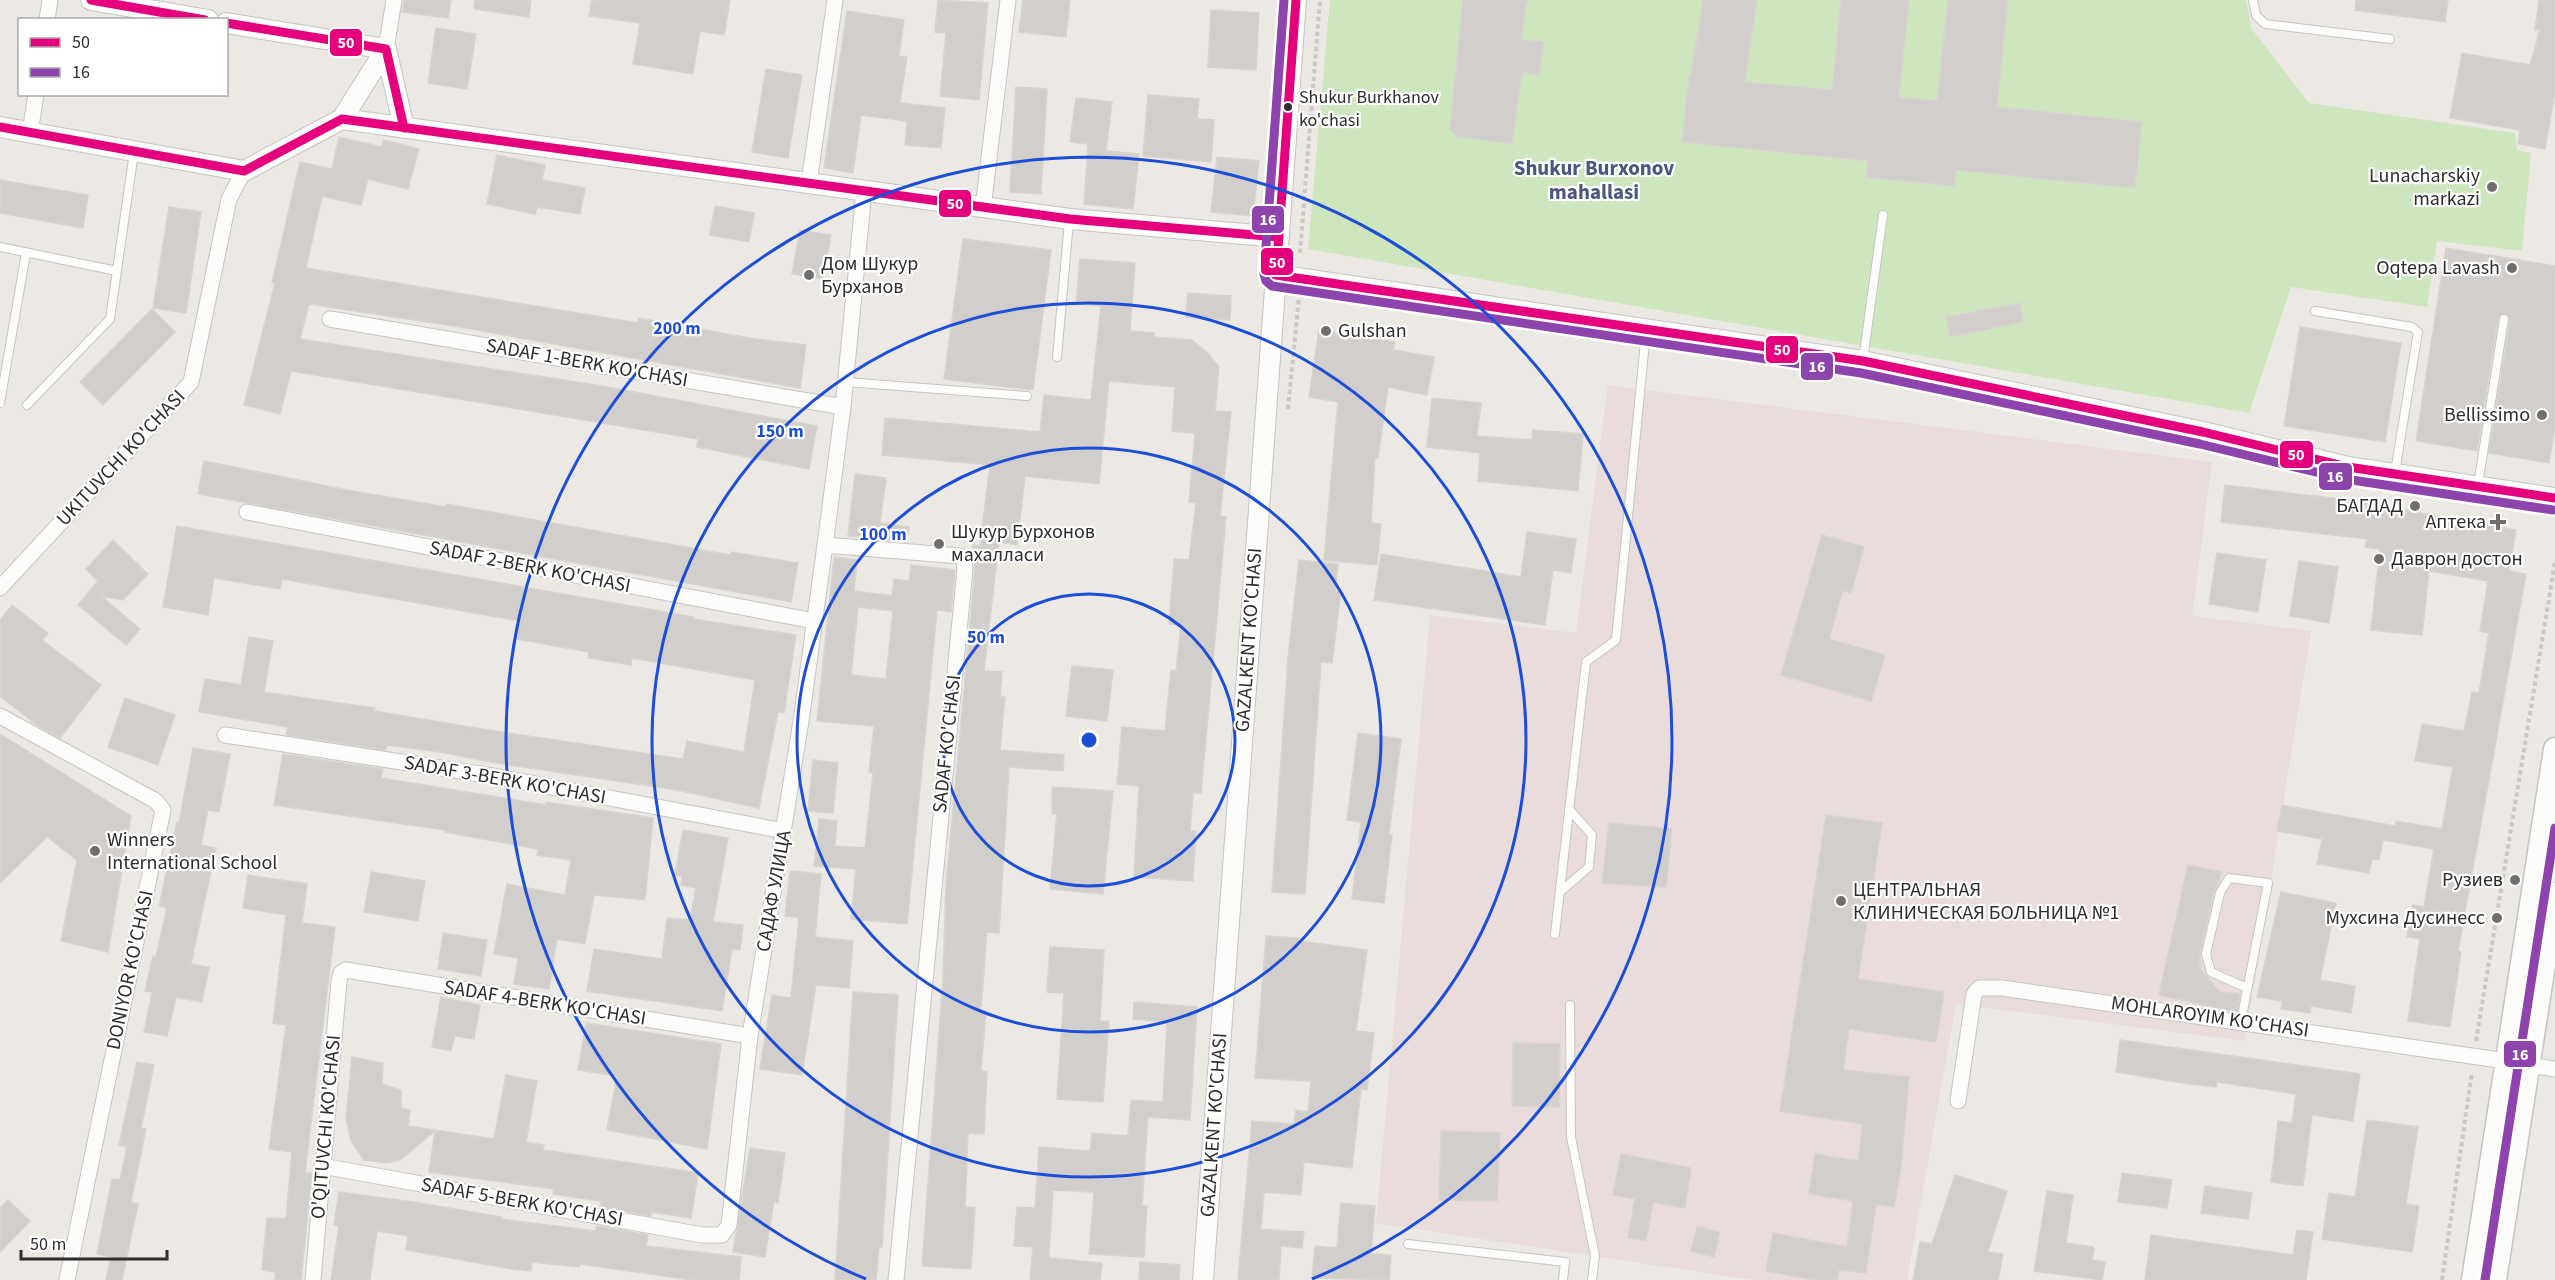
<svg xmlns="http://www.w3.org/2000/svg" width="2555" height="1280" font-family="'Source Sans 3',sans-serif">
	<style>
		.medical { fill: #e9dcdb }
		.green { fill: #cee6be }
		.building { fill: #d1cecb; stroke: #d7d4d0; stroke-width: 1.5; fill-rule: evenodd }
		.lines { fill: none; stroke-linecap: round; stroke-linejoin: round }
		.service-casing { stroke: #c5c4c5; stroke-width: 10 }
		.minor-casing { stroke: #c5c4c5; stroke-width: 17 }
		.tertiary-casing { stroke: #c5c4c5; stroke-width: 22 }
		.secondary-casing { stroke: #c5c4c5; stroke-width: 25 }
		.path { stroke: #c9c9c8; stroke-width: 4; stroke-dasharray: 4.5 3; stroke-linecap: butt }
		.service { stroke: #fcfcfb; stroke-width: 8 }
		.minor { stroke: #fcfcfb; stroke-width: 15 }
		.tertiary { stroke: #fcfcfb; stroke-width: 20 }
		.secondary { stroke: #fcfcfb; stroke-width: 22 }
		.bus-1-casing { stroke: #fff; stroke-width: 14 }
		.bus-2-casing { stroke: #fff; stroke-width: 14 }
		.bus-1 { stroke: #e5007d; stroke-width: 9 }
		.bus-2 { stroke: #8e44ad; stroke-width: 9 }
		.ring { fill: none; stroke: #1d4ed8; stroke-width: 3 }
		.bus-dot { fill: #2e2e2e; stroke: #fff; stroke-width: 2 }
		.poi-dot { fill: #706f6e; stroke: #fff; stroke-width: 2 }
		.labels { text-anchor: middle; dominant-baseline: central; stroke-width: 4.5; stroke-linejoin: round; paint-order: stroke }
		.bus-label { font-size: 18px; fill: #2e2e2e; stroke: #fff; text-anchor: start }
		.poi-label { font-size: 20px; fill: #2e2e2e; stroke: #fff; text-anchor: end }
		.street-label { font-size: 20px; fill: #2e2e2e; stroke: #fff }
		.neighbourhood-label { font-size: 21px; font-weight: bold; fill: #4d5680; stroke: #fff }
		.centre { fill: #1d4ed8; stroke: #fff; stroke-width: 3 }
		.ring-label { font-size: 18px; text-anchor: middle; font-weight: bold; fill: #1d4ed8; stroke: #fff; stroke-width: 4.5; stroke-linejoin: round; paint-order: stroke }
		.line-badge { stroke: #fff; stroke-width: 2 }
		.badge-label { font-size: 16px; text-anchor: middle; font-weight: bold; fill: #fff }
	</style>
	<rect width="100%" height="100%" fill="#ece8e4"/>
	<path class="medical" d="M1608 385 2212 462 2192 616 2311 631 2245 1041 1956 1004 1907 1280H1753L1376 1223 1430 615 1576 633Z"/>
	<path class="green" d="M1330 0H2246L2251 28 2309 103 2515 133 2517 150 2531 153 2522 251 2437 241 2427 307 2291 287 2249 413 1308 249Z"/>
	<path class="building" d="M404 0H451L448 18 402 12Z
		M475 0H531L529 17 474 9Z
		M592 0H730L724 35 700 31 693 74 633 64 640 23 589 16Z
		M938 0 988 3 979 100 940 96 946 33 935 32Z
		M1023 0H1070L1066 37 1019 32Z
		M1463 0H1527L1521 39 1544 42 1539 75 1522 72 1512 144 1456 136 1450 129Z
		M1703 0H1757L1745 82 1832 90 1841 0H1909L1899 97 1937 101 1948 0H2008L1997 107 2142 122 2135 188 1956 170 1954 186 1866 177 1868 161 1682 142 1689 76H1691Z
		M2356 0H2448L2445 22 2355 10Z
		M2539 0H2555V91L2545 149 2518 144 2520 130 2450 118 2462 53 2530 65 2540 30H2535Z
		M1211 10 1259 13 1256 70 1208 67Z
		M847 11 904 20 899 56 907 57 900 103 945 108 941 148 905 145 907 121 861 115 853 173 824 168Z
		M436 28 476 34 467 89 428 83Z
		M766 69 802 75 788 158 752 152Z
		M1016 87 1047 89 1041 194 1010 192Z
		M1148 95 1199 99 1197 119 1214 120 1211 162 1143 156Z
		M1076 98 1112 102 1106 151 1139 154 1133 209 1084 204 1088 144 1070 142Z
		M339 137 382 147 384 140 419 149 408 189 368 179 361 205 322 196 306 268 638 323 639 318 755 339 806 345 800 388 454 326 309 304 300 339 602 386 817 426 809 469 697 447 698 439 291 371 280 414 244 405 275 283H272L300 162 332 169Z
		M497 155 545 165 542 180 585 188 580 214 537 207 535 214 487 204Z
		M1217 157 1259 161 1253 216 1211 212Z
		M0 180 88 195 83 228 0 213Z
		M715 206 754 213 749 242 710 235Z
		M169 207 201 212 186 313 153 308Z
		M800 230 831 235 823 279 792 274Z
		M963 239 1051 250 1033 390 944 379Z
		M2446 248 2555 266V426L2549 463 2489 453 2510 320 2505 313 2498 318 2477 451 2416 441Z
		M1080 259 1135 263 1130 331 1154 333V337L1192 340 1207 352 1219 367 1215 411 1231 412 1220 516 1226 517 1201 793H1193L1190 831H1196L1193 881 1134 877 1139 786 1117 784 1122 727 1165 731 1171 670 1176 671 1181 625 1169 624 1174 559 1189 560 1196 503 1189 502 1195 433 1172 431 1175 387 1109 381 1099 484 1025 476 1017 545 999 542 984 671 1002 672 1000 697H1005L1000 750 1064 755 1063 771 1009 767 999 933 987 932 981 1010 986 1011 981 1071 987 1072 984 1134 968 1133 965 1207 975 1208 971 1269 922 1266 943 979 946 886 975 570 973 545 980 546 990 465 882 455 885 418 1040 432 1044 395 1091 400 1101 306 1076 304Z
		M1188 293 1231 296 1230 320 1186 317Z
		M2020 303 2023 322 1950 337 1946 317Z
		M152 309 175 332 103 405 80 382Z
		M2300 327 2401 343 2385 442 2284 426Z
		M1319 330 1395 342 1393 350 1434 357 1427 395 1388 387 1378 458 1375 457 1371 523 1381 524 1377 565 1324 560 1338 402 1309 397Z
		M1432 398 1481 403 1477 436 1532 440 1533 430 1583 434 1578 491 1478 481 1480 453 1427 447Z
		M204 461 347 490 446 507 447 504 730 555 731 552 798 563 791 602 198 494Z
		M855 474 886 478 880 523 909 527 907 542 848 536Z
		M2225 485 2348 500 2516 530 2509 571 2526 574 2458 951 2461 952 2450 1027 2408 1021 2420 939 2407 937 2413 905 2424 907 2434 849 2383 840 2379 860 2372 859 2369 873 2317 864 2322 839 2277 831 2282 805 2395 826 2396 821 2442 829 2453 767 2415 761 2422 724 2464 731 2472 692 2479 693 2489 633 2480 631 2488 581 2429 571 2422 635 2371 630 2380 549 2365 547 2367 539 2221 522Z
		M177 526 694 617 693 619 796 635 784 713 778 712 759 808 677 790 496 763 440 752 387 745 386 750 286 735 288 727 199 712 205 679 241 685 249 637 273 641 264 692 375 708 374 711 488 730 683 759 687 741 744 752 755 680 632 658 631 665 588 658 589 652 516 639 520 621 282 579 280 589 214 578 208 615 163 607Z
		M1527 532 1576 539 1571 573 1553 570 1545 625 1374 600 1381 554 1521 577Z
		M1822 535 1864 547 1851 593 1843 590 1829 639 1885 655 1871 701 1781 675Z
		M113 540 148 574 123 600 101 596 140 629 126 645 78 605 98 581 86 569Z
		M2217 553 2266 560 2258 612 2209 604Z
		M834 557 857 560 854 591 892 596 894 579 909 581 911 565 955 570 951 612 937 610 907 924 851 919 856 869 814 866 819 819 837 821 835 846 865 848 873 773 869 772 874 726 817 721ZM858 607 893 611 886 679 851 675Z
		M1299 560 1338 564 1335 591H1341L1332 663 1321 662 1305 894 1272 892 1288 658Z
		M2299 561 2338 567 2329 623 2290 616Z
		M12 605 48 633 42 640 101 685 60 738 37 725 0 696V620Z
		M1072 666 1113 670 1107 721 1066 716Z
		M125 698 175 715 158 765 108 747Z
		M1358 733 1401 739 1389 834 1392 835 1384 903 1352 899 1361 822 1347 820Z
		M0 734 131 816 108 952 61 941 77 860 47 837 0 883Z
		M193 748 230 754 219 812 208 810 201 845 216 848 191 964 209 967 202 1002 176 997 167 1036 144 1032 152 992 145 991 153 956 156 957 167 908 159 906 177 822 179 823Z
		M283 754 383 769 381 778 546 805V802L653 818 645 900 594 895 585 944 557 939 549 989 514 984 518 958 494 954 507 884 565 895 571 860 537 855 538 849 445 832V830L274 805Z
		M813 760 838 763 833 813 808 811Z
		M1052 787 1113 791 1103 894 1050 889 1057 814H1052Z
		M1826 815 1882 823 1858 979 1944 992 1936 1042 1849 1029 1843 1070 1909 1077 1901 1168 1894 1207 1876 1204 1866 1273 1839 1270 1837 1280H1815L1766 1271 1773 1233 1847 1247 1853 1201 1809 1194 1815 1154 1858 1161 1863 1124 1780 1111Z
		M1609 823 1672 829 1666 887 1602 883Z
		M683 830 728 838 713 922 743 925 740 950 732 949 722 1011 587 991 594 949 662 959 667 918 690 920 696 888 681 885 682 876 675 875Z
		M2188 865 2222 872 2214 892 2200 953V969L2220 992 2240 994 2237 1012 2159 995Z
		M790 871 821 874 815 937 853 941 849 988 816 985 802 1075 760 1069 772 995 791 998 799 917 785 916Z
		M371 872 425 881 418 921 364 912Z
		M248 875 307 884 302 923 335 927 305 1173H312L301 1280H275L276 1272 262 1270 267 1218 286 1219 292 1152 269 1149 286 1025 273 1023 286 915 243 908Z
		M2281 892 2336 903 2320 980 2355 986 2351 1013 2311 1006 2310 1013 2281 1009 2282 1001 2257 997Z
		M443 933 487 940 481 976 438 969Z
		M1266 936 1299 938V941L1367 950 1356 1031 1374 1033 1367 1090 1361 1089 1352 1168 1304 1162 1301 1195 1264 1192 1261 1229 1304 1232 1302 1248 1281 1246 1279 1280H1238L1252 1121 1294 1124 1296 1110 1308 1112 1311 1081 1255 1078Z
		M1050 947 1104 950 1100 1021H1109L1103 1102 1057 1099 1064 993 1047 992Z
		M853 992 898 995 882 1247H879L876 1280H835Z
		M441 997 480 1005 474 1039 455 1036 451 1051 432 1047Z
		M1134 1002 1197 1007 1190 1120 1148 1117 1142 1206H1147L1144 1257 1089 1254 1094 1192 1053 1190 1049 1258 1102 1263 1100 1280H1030L1033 1247 1014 1246 1017 1207 1035 1208 1039 1147 1090 1151 1092 1133 1128 1136 1131 1100 1163 1102 1167 1022 1133 1019Z
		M586 1023 721 1044 707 1149 607 1130 617 1076 578 1070Z
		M2120 1040 2360 1074 2353 1121 2312 1115 2303 1186 2271 1182 2278 1121 2292 1123 2296 1094 2217 1082 2216 1087 2189 1084 2116 1072Z
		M1513 1043 1560 1044 1559 1107 1512 1106Z
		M352 1057 383 1063 382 1084 401 1090V1108L410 1110 408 1126 494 1139 506 1075 537 1081 526 1142 544 1145 543 1150 698 1173 691 1218 651 1212V1216L601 1207V1201L553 1194 554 1189 429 1172 435 1131 400 1160 387 1163 364 1160 351 1141 346 1119Z
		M137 1062 154 1065 141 1128 146 1129 131 1202 138 1204 122 1280H106L111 1257 97 1254 112 1179 120 1180 127 1147 119 1145Z
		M2367 1120 2418 1127 2406 1204 2419 1206 2412 1252 2322 1239 2329 1193 2355 1197Z
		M1441 1131 1500 1133 1497 1201 1439 1200Z
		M750 1148 785 1153 778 1203 774 1202 765 1257 733 1252Z
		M1621 1154 1691 1168 1685 1208 1653 1202 1646 1241 1628 1238 1635 1199 1613 1195Z
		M2122 1173 2172 1180 2167 1208 2118 1202Z
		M1955 1175 2007 1191 1988 1252 2003 1254 1998 1280H1913L1920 1242 1932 1244Z
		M2205 1186 2252 1193 2248 1219 2201 1213Z
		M2047 1191 2073 1195 2066 1243 2094 1247 2092 1260 2105 1262 2102 1280 2034 1271Z
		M339 1192 414 1202 502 1217 501 1219 595 1231 597 1226 648 1235 646 1246 741 1257 739 1280H692L580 1264 579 1267 532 1262 531 1271 511 1269 406 1250 408 1236 377 1231 370 1280H331L339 1226 334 1225Z
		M8 1200 30 1221 0 1252V1208Z
		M1341 1203 1375 1206 1371 1254 1391 1255 1389 1280 1312 1278 1315 1246 1337 1248Z
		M1697 1227 1720 1232 1714 1257 1691 1251Z
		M2297 1230 2313 1232 2306 1280H2145L2151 1235 2293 1255Z
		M1140 1262 1180 1265 1179 1280H1139Z"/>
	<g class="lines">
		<defs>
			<path id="service" d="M2253 0 2256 15 2265 24 2390 39
				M0 247 117 271
				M2315 311 2412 327 2418 332 2395 472
				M1057 357 1069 221
				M1863 360 1883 215
				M846 382 1027 396
				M0 403 26 253
				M27 405 110 319 134 152
				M2478 485 2504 319
				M1560 892 1589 867 1592 835 1569 809
				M1555 934 1586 662 1616 640 1646 331
				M1570 1005 1571 1137 1595 1256 1592 1280
				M2241 1021 2268 883 2229 878 2220 893 2206 954 2211 972 2247 988
				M1408 1244 1565 1262 1563 1280"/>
			<path id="minor" d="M47 20 50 0
				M386 49 394 0
				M30 133 36 94
				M809 183 835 0
				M864 191 843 407 825 545 960 556 964 560 965 569 896 1280
				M983 208 1008 0
				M330 319 843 407
				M247 512 814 621
				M0 588 191 382 229 199 244 171
				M0 716 156 801 163 810 67 1280
				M225 735 493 776 784 831
				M2528 1065 2555 1069
				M1958 1101 1974 994 1979 988H2002L2506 1061
				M322 1166 702 1235H722L729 1225 750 1036 801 721 825 545
				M313 1280 339 981 341 973 346 970 750 1036"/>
			<path id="tertiary" d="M91 0 208 20
				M226 23 386 49
				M386 49 404 128
				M342 119 1070 219 1279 237
				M0 127 244 171 342 119 386 49
				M1276 275 1863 361 2203 432 2348 467 2555 498
				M1203 1280 1296 0"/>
			<path id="secondary" d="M2473 1280 2555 749
				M2495 1280 2555 894"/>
		</defs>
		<use href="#service" class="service-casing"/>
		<use href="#minor" class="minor-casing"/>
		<use href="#tertiary" class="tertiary-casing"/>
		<use href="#secondary" class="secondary-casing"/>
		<path class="path" d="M1300 253 1320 0
			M1288 409 1299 297
			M2476 1041 2555 562
			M2442 1280 2472 1072"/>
		<use href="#service" class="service"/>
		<use href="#minor" class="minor"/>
		<use href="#tertiary" class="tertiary"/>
		<use href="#secondary" class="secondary"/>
		<defs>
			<path id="bus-1" d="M91 0 205 20
				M1296 0 1276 275 1863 361 2203 432 2348 467 2555 498
				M226 23 386 49 404 128
				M0 127 244 171 342 119 1070 219 1279 237"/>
			<path id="bus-2" d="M1284 0 1264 274 1266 281 1272 286 1861 373 2200 444 2345 479 2553 510
				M2485 1280 2555 828"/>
		</defs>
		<use href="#bus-1" class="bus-1-casing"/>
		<use href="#bus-2" class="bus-2-casing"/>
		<use href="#bus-1" class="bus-1"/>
		<use href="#bus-2" class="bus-2"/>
	</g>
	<g class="ring">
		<circle cx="1089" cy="740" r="146"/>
		<circle cx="1089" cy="740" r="292"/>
		<circle cx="1089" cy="740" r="437"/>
		<path d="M866 1279A583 583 0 1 1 1312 1279"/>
	</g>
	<circle class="bus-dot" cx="1288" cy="107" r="5"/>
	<g class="poi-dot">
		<circle cx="2492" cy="187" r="6"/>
		<circle cx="2512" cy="268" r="6"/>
		<circle cx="809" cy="275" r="6"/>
		<circle cx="1326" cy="331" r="6"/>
		<circle cx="2542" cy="415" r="6"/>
		<circle cx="2415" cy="506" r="6"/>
		<path d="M2495 513h6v6h6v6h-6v6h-6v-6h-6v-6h6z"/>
		<circle cx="939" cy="544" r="6"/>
		<circle cx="2379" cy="559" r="6"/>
		<circle cx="95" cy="851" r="6"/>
		<circle cx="2515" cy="880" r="6"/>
		<circle cx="1841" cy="901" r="6"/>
		<circle cx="2497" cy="918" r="6"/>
	</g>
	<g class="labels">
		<g class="bus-label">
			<text x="1299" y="97">Shukur Burkhanov<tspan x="1299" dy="23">ko'chasi</tspan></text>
		</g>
		<g class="poi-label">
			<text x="2480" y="176">Lunacharskiy<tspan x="2480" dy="23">markazi</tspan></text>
			<text x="821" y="264" text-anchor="start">Дом Шукур<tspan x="821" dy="23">Бурханов</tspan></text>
			<text x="2500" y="268">Oqtepa Lavash</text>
			<text x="1338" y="331" text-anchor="start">Gulshan</text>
			<text x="2530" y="415">Bellissimo</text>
			<text x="2403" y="506">БАГДАД</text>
			<text x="2486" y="522">Аптека</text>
			<text x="951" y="532" text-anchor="start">Шукур Бурхонов<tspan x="951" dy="23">махалласи</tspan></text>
			<text x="2391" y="559" text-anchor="start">Даврон достон</text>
			<text x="107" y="840" text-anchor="start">Winners<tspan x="107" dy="23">International School</tspan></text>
			<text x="2503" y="880">Рузиев</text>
			<text x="1853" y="890" text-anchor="start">ЦЕНТРАЛЬНАЯ<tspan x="1853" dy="23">КЛИНИЧЕСКАЯ БОЛЬНИЦА №1</tspan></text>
			<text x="2485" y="918">Мухсина Дусинесс</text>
		</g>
		<g class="street-label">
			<text transform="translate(587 363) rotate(10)">SADAF 1-BERK KO'CHASI</text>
			<text transform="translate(121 458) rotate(-47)">UKITUVCHI KO'CHASI</text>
			<text transform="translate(530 567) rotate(11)">SADAF 2-BERK KO'CHASI</text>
			<text transform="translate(1249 640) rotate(-86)">GAZALKENT KO'CHASI</text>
			<text transform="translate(947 744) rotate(-84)">SADAF KO'CHASI</text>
			<text transform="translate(505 780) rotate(10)">SADAF 3-BERK KO'CHASI</text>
			<text transform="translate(774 891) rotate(-80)">САДАФ УЛИЦА</text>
			<text transform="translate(130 970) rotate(-78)">DONIYOR KO'CHASI</text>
			<text transform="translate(545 1003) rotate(9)">SADAF 4-BERK KO'CHASI</text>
			<text transform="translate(2210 1017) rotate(8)">MOHLAROYIM KO'CHASI</text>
			<text transform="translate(1214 1125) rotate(-86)">GAZALKENT KO'CHASI</text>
			<text transform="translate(326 1127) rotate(-85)">O'QITUVCHI KO'CHASI</text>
			<text transform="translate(522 1202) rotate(10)">SADAF 5-BERK KO'CHASI</text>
		</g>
		<g class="neighbourhood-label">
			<text x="1594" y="168">Shukur Burxonov<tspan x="1594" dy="24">mahallasi</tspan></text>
		</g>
	</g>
	<circle cx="1089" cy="740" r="9" class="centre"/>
	<g class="ring-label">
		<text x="677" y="334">200 m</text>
		<text x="780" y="437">150 m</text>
		<text x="883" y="540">100 m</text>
		<text x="986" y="643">50 m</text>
	</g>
	<g class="line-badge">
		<rect x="329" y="28" width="34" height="29" rx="6" fill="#e5007d"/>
		<rect x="938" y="189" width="34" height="29" rx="6" fill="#e5007d"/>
		<rect x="1251" y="205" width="34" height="29" rx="6" fill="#8e44ad"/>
		<rect x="1260" y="247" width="34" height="29" rx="6" fill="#e5007d"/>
		<rect x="1765" y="335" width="34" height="29" rx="6" fill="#e5007d"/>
		<rect x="1800" y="352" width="34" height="29" rx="6" fill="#8e44ad"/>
		<rect x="2279" y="440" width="35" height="29" rx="6" fill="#e5007d"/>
		<rect x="2318" y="462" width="35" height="29" rx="6" fill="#8e44ad"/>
		<rect x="2503" y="1040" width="34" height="28" rx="6" fill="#8e44ad"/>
	</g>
	<g class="badge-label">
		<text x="346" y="48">50</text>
		<text x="955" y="209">50</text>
		<text x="1268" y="225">16</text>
		<text x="1277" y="268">50</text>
		<text x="1782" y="355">50</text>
		<text x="1817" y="372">16</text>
		<text x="2296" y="460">50</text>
		<text x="2335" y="482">16</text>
		<text x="2520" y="1060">16</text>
	</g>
	<rect x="18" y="18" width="210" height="78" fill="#ffffff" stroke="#ababab" stroke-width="1.5"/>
	<rect x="30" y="38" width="30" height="9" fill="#e5007d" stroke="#ababab" stroke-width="1.5"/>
	<text x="72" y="48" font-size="18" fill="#2e2e2e">50</text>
	<rect x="30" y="68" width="30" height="9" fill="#8e44ad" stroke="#ababab" stroke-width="1.5"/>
	<text x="72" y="78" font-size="18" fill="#2e2e2e">16</text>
	<path d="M21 1250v9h146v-9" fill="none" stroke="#2e2e2e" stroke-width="3"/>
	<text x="30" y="1250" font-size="18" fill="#2e2e2e" stroke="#ffffff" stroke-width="4.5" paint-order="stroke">50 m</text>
</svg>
